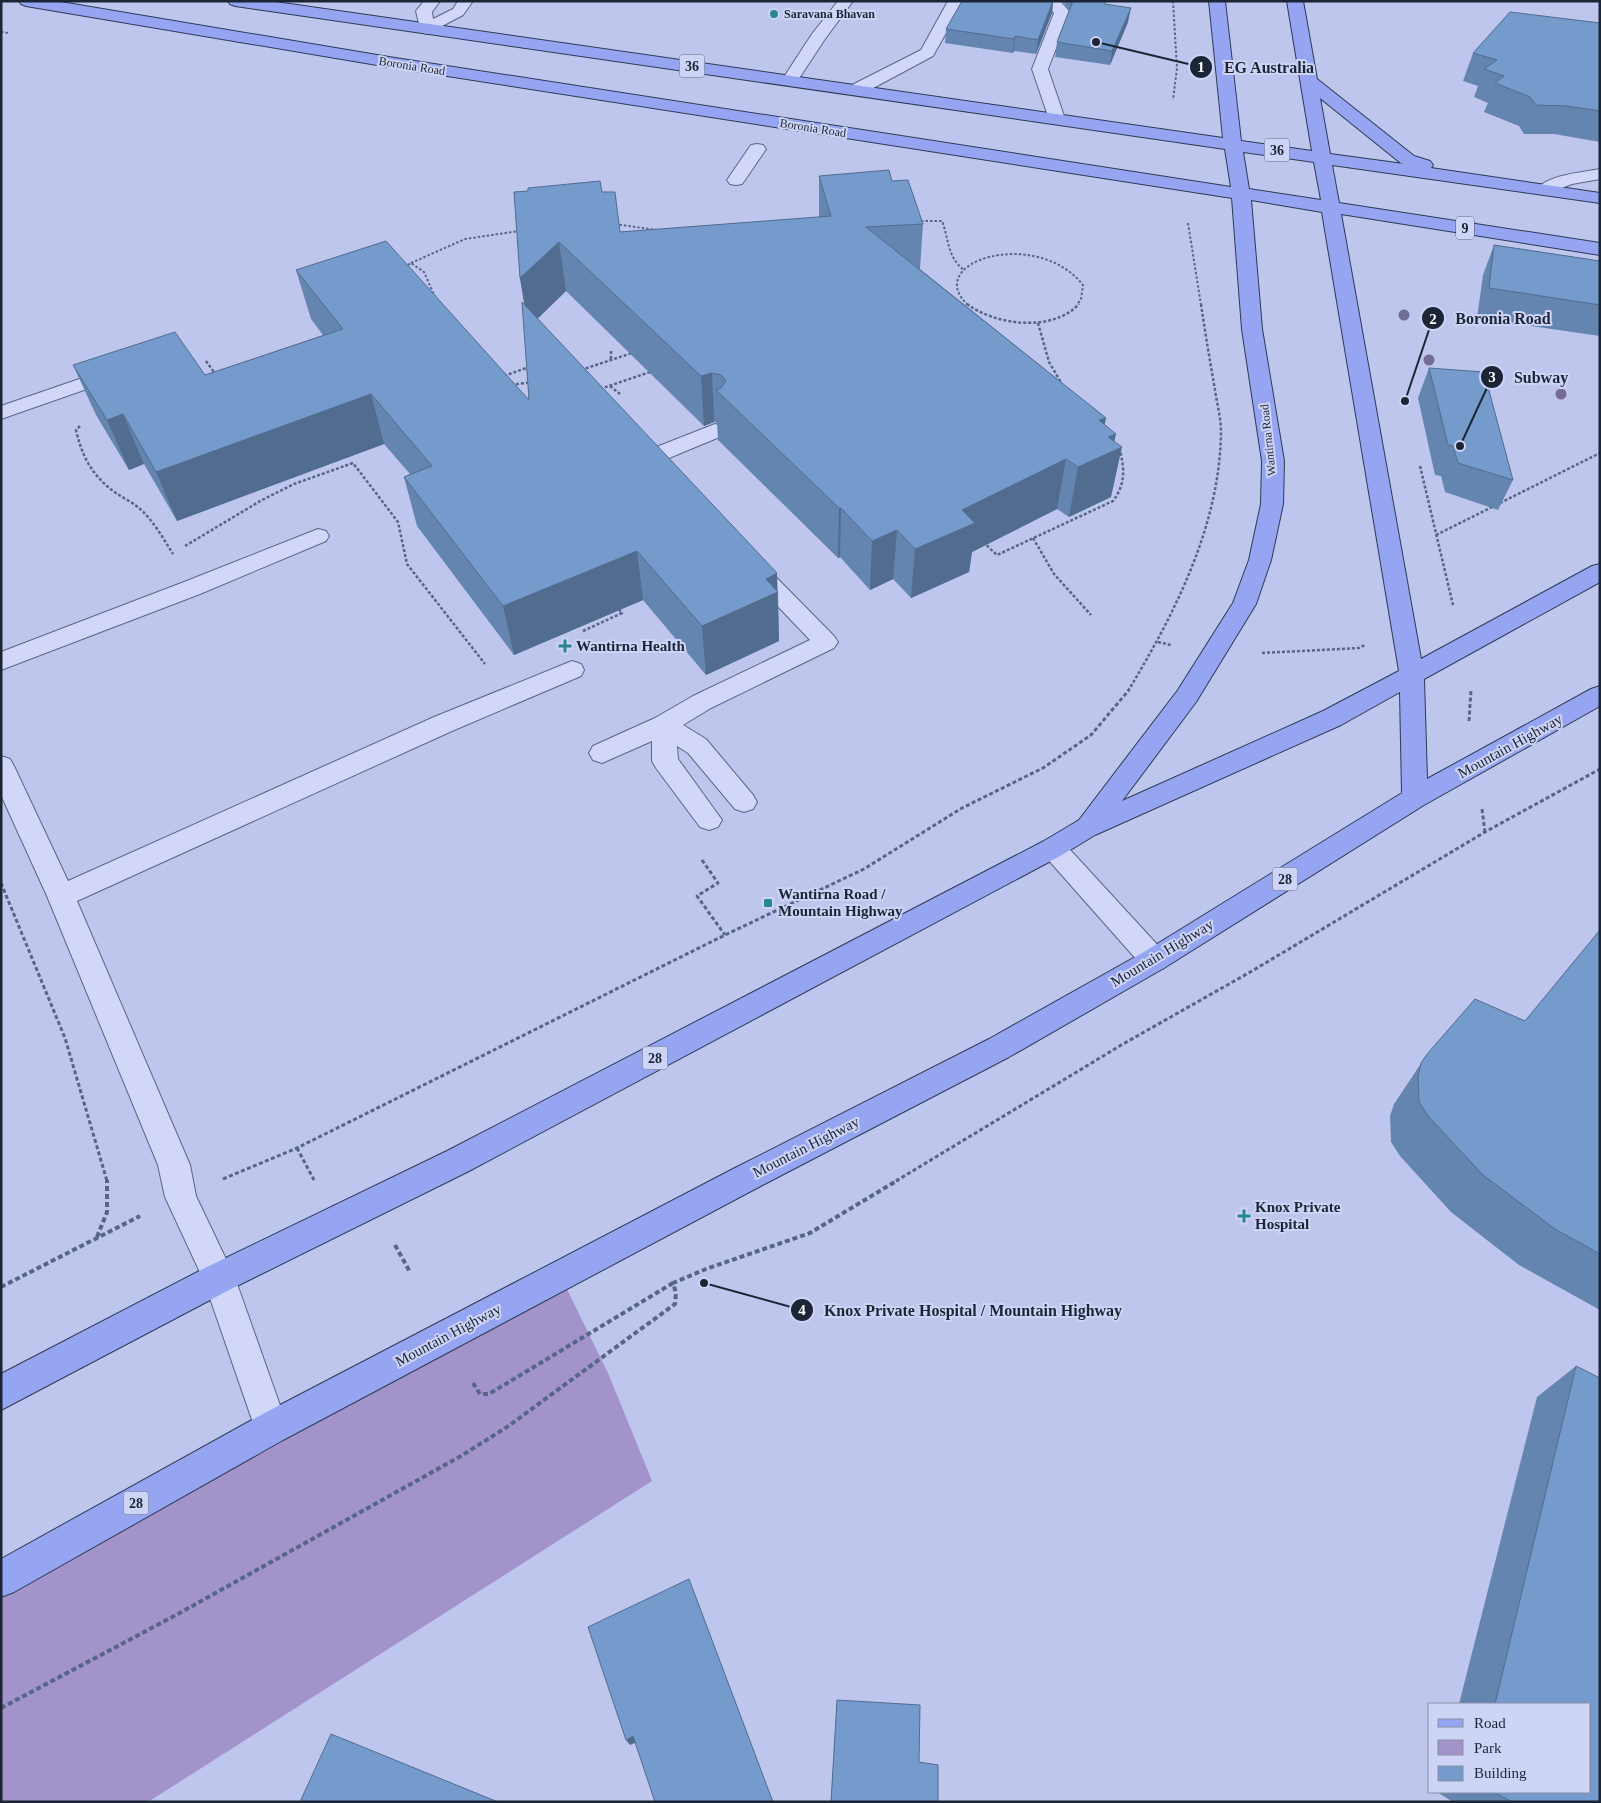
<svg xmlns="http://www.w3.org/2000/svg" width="1601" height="1803" viewBox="0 0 1601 1803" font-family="'Times New Roman',serif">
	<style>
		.green { fill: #a293cb }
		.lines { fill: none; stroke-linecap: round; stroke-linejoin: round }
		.minor-casing { stroke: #576686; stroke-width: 2 }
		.major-casing { stroke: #2c3b53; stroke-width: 2 }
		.path-far3 { stroke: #576686; stroke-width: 2; stroke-dasharray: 2.5 2; stroke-linecap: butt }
		.path-far2 { stroke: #576686; stroke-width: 2.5; stroke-dasharray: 3 2; stroke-linecap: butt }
		.path-far1 { stroke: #576686; stroke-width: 3; stroke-dasharray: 4 2.5; stroke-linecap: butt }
		.path { stroke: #576686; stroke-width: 4; stroke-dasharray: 5 3; stroke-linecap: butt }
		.minor { fill: #d2d7f9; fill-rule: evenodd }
		.major { fill: #95a5f2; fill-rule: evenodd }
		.tree { fill: #736c98 }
		.wall { fill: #6485af }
		.shaded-wall { fill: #516c8f }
		.building { fill: #749bcc; stroke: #516c8f }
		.poi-dot { fill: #278695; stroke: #ced4f5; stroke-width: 2 }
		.labels { text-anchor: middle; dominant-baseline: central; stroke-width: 4; stroke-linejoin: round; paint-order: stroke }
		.far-poi-label { font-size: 12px; font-weight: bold; fill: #1c2535; stroke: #ced4f5; text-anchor: start }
		.far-street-label { font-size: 12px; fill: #1c2535; stroke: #ced4f5 }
		.shield { fill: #ced4f5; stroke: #515a6f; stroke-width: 1 }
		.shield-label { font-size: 14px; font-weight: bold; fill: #1c2535 }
		.poi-label { font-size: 15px; font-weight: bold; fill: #1c2535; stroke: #ced4f5; text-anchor: start }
		.street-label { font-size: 15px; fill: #1c2535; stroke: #ced4f5 }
		.leader { fill: none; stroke: #1c2535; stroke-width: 2 }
		.callout-dot { fill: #1c2535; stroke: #ced4f5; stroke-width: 2 }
		.mark-label { font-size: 15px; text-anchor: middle; font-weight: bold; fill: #fff }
		.callout-label { font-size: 16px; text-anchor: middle; font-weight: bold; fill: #1c2535; stroke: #ced4f5; stroke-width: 4; stroke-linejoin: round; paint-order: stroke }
	</style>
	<rect width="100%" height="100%" fill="#bfc6ee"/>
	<path class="green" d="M560,1275L608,1373L652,1481L148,1802H1V1579Z"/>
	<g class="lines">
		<defs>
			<g id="minor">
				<path d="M424,1H440L432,12L433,19L453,9L458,1H473L463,15L427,34L421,32L416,11Z"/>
				<path d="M838,1H853L825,39L796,83H784L782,80L812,34Z"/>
				<path d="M948,1H964L933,56L862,94H850L848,90L850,86L921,50Z"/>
				<path d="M1044,1H1060L1070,12L1048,69L1065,119L1063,123H1051L1049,119L1032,69L1054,13Z"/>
				<path d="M757,144L763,145L766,149L745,180L742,184L736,185L730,184L727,180L751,145Z"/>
				<path d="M1600,169V179L1572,184L1546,194L1540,193L1537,189C1547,175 1584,172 1600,169Z"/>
				<path d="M117,366L124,368L127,372L124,376L1,419V406Z"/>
				<path d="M715,424L722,426L726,431L722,436L657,463L649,465L641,463L638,458L641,453Z"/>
				<path d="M318,529L326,531L329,536L326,541L200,594L1,670V652L184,582Z"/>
				<path d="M753,559L761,562L834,636L838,642L834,648L711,708L683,725L706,739L753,795L757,802L753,809L744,812L735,809L688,753L677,746L678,759L722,820L718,827L709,830L700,827L656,768L652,761V741L602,763L593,760L589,753L593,746L655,718L693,696L810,640L745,572L742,567L745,562Z"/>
				<path d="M572,661L581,664L584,670L581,676L452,731L77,901L190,1165L196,1196L235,1278L288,1428L283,1440L271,1445L259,1440L204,1281L165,1197L158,1165L47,896L1,795V756L10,759L14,766L68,881L434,717Z"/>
				<path d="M1053,837L1062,841L1164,952L1168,960L1164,968L1154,972L1144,968L1044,855L1040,848L1044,841Z"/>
			</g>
			<path id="major" d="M19,1H55L389,57L1231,187L1225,149L235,6L230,4L228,1H269L1223,138L1209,1H1225L1241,141L1312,151L1287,1H1303L1317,79L1414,156L1430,161L1433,165L1431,168L1600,193V203L1332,165L1339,203L1600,243V255L1341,214L1421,659L1592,566L1600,564V582L1424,679L1427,779L1591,689L1600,686V706L1424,805L1164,968L1009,1057L755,1189L283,1440L14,1592L1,1597V1559L259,1416L733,1169L989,1039L1144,952L1402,793L1400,692L1341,725L1095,835L1062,855L469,1171L231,1289L1,1410V1374L207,1267L447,1151L1044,841L1079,820L1178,690L1233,603L1249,560L1261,504L1262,461L1242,329L1232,198L389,67L26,6L21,4ZM1320,98L1402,164H1404L1330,154ZM1243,152L1314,162L1321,200L1249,189ZM1251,200L1322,212L1399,671L1323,711L1122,801L1196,702L1256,604L1271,560L1283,504L1284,461L1262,329Z"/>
		</defs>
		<use href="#minor" class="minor-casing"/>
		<use href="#major" class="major-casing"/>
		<g class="path-far3">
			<path d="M1173,1L1177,68L1173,100"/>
			<path d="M1,32L9,33"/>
			<path d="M921,221H942C949,239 947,257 964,270"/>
			<path d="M1188,223L1201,305"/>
			<path d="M615,224L656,230"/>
			<path d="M411,263L465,239L519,231"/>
			<path d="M404,267L411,263L424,272L435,297"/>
			<path d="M968,305C921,262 1036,226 1083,285L1081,299L1077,305"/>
		</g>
		<g class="path-far2">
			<path d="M967,304C995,325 1052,333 1079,304"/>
			<path d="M1038,323L1049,362L1062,384"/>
			<path d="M611,351V359"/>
			<path d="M206,361L216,375"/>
			<path d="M581,370L632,353"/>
			<path d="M504,376L529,367"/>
			<path d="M511,385L532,382"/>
			<path d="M610,386L620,394"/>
			<path d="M600,389L653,371"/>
			<path d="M80,426L76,430C82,457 93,477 116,493C123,498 132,502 139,508C153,520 163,538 173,554"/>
			<path d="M1420,466L1453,605"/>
			<path d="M1500,503L1600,453"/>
			<path d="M1436,535L1494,506"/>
			<path d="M1033,538L1054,574L1091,615"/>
			<path d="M983,542L997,555L1113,501C1125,485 1125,470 1120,451"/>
			<path d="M185,546L262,500L294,484L353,463L398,522L407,564L485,664"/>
			<path d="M583,631L622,613L617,607"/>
			<path d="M1158,642L1171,645"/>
			<path d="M1262,653L1359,648L1365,645"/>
			<path d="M1128,691C1175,613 1220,525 1221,432C1221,418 1217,404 1215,390C1210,361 1205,332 1201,304"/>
		</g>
		<g class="path-far1">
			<path d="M1469,721L1471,690"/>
			<path d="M1482,809L1485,832"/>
			<path d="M702,860L718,883L697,896L725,935"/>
			<path d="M1,883L65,1038L107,1181"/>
			<path d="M297,1148L314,1180"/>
			<path d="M223,1179L297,1148L725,935L864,869L962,808L1043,768L1091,735L1129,690"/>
			<path d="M896,1181L1123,1044L1252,971L1485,832L1600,769"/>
		</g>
		<g class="path">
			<path d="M97,1237L107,1212V1180"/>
			<path d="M395,1245L410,1272"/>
			<path d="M1,1287L140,1216"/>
			<path d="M473,1383L480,1394H489L673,1283"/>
			<path d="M1,1708L178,1614L461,1456L507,1427L675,1304L676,1293L673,1283L706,1269L810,1233L898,1180"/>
		</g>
		<use href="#minor" class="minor"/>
		<use href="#major" class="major"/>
	</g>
	<g class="tree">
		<circle cx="1404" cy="315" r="5.5"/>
		<circle cx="1429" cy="360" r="5.5"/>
		<circle cx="1561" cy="394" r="5.5"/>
	</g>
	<g class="wall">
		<path d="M962,1H1053L1052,13L1036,54L1014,51L1013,53L945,43L946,29Z"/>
		<path d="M1063,1H1104L1105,4L1128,22L1110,65L1055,57L1057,42L1069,10Z"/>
		<path d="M1600,23V142L1554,134H1524L1519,126L1484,112L1488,103L1474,97L1478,86L1463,81L1473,53Z"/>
		<path d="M819,176L892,181L923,224L920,269L1106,418L1104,425L1114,441L1111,497L1069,517L1057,509L972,552L969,572L911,598L893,579L870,590L840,557L838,558L718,440L717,423L714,422L704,426L566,291L537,319L778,592L779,641L706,675L643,600L514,655L417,526L404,477L410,474L384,444L177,521L144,464L129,470L96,415L73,365L205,375L323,335L311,319L296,270L529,400L525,305L520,278L602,192L620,232L819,217Z"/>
		<path d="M1494,245L1600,261V336L1477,318L1483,275Z"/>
		<path d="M1429,368L1513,480L1498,510L1445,492L1441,476L1435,475L1418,398Z"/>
		<path d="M1600,930V1310L1519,1265L1451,1212L1400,1156L1391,1142L1390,1116L1394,1104L1428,1053L1525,1021Z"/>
		<path d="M1576,1366L1600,1802H1453L1437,1792H1590V1704H1459L1537,1397Z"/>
		<path d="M837,1700L919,1762L938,1802H831Z"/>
	</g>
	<g class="shaded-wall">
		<path d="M1053,1L1052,13L1036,54L1038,40Z"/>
		<path d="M1131,8L1128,22L1110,65L1112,51Z"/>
		<path d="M1015,36L1014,51L1013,53L1014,39Z"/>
		<path d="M559,242L566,291L528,328L520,278Z"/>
		<path d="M712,373L714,422L704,426L701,376Z"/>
		<path d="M371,394L384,444L177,521L156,472Z"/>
		<path d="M123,414L144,464L129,470L107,420Z"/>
		<path d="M1106,418L1098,458L1108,437L1116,434L1112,452L1122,447L1111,497L1069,517L1078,467L1099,420Z"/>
		<path d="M1066,459L1057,509L972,552L969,572L911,598L915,549L962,510Z"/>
		<path d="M839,508H841L840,557L838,558Z"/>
		<path d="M897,530L893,579L870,590L872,541Z"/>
		<path d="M637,551L643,600L514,655L503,606Z"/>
		<path d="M777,573L779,641L706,675L702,626L766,579Z"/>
		<path d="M633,1736L637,1742L630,1745L626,1740Z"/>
	</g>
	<g class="building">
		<path d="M962,1H1053L1038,40L1015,36L1014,39L946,29Z"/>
		<path d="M1073,1H1104L1105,4L1131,8L1112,51L1057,42Z"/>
		<path d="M1510,12L1600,23V111L1566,106L1536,105L1530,97L1495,83L1504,76L1484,69L1497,60L1473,53Z"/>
		<path d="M889,170L892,181L908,180L923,224L866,227L1106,418L1099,420L1116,434L1108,437L1122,447L1078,467L1066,459L962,510L975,523L915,549L897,530L872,541L841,508H839L716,390L721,388L726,381L721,375L712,373L701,376L559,242L520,278L514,192L528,191V188L600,181L602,192H615L620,232L831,216L819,176Z"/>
		<path d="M386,241L529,400L522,302L777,573L766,579L778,592L702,626L637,551L503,606L404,477L432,466L371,394L156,472L123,414L107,420L73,365L175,332L205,375L343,329L296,270Z"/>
		<path d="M1494,245L1600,261V305L1489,288Z"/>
		<path d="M1429,368L1484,372L1513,480L1458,463L1453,446L1448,445Z"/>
		<path d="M1600,930V1254L1555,1229L1483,1175L1429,1117L1419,1102L1418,1076L1421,1063L1428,1053L1475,999L1525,1021Z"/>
		<path d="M1576,1366L1600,1378V1802H1512L1494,1792H1590V1704H1495Z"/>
		<path d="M689,1579L773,1802H655L633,1736L626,1740L588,1627Z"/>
		<path d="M837,1700L920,1705L919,1762L938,1765V1802H831Z"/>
		<path d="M331,1734L498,1802H300Z"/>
	</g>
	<g class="poi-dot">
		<circle cx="774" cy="14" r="5"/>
		<path d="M562.5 638.5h5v5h5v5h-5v5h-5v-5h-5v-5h5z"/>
		<rect x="763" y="898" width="10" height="10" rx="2.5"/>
		<path d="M1241.5 1208.5h5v5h5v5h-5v5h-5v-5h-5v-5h5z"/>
	</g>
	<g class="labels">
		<g class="far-poi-label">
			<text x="784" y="14">Saravana Bhavan</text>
		</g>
		<g class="far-street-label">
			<text transform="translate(412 66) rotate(9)">Boronia Road</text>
			<text transform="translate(813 128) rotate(9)">Boronia Road</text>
			<text transform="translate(1268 440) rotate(-96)">Wantirna Road</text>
		</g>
		<g class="shield">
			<rect x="679.5" y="54.5" width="25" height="23" rx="4"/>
			<rect x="1264.5" y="138.5" width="25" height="23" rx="4"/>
			<rect x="1456" y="216.5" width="18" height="23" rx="4"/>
			<rect x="1272.5" y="867.5" width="25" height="23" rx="4"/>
			<rect x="642.5" y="1046.5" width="25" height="23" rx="4"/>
			<rect x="123.5" y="1491.5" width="25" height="23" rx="4"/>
		</g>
		<g class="shield-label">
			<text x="692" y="66">36</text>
			<text x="1277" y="150">36</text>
			<text x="1465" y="228">9</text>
			<text x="1285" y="879">28</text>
			<text x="655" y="1058">28</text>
			<text x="136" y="1503">28</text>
		</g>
		<g class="poi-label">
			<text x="576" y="646">Wantirna Health</text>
			<text x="778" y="894">Wantirna Road /<tspan x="778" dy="17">Mountain Highway</tspan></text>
			<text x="1255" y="1207">Knox Private<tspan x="1255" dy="17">Hospital</tspan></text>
		</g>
		<g class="street-label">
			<text transform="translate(1510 746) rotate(-29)">Mountain Highway</text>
			<text transform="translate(1162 953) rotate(-31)">Mountain Highway</text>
			<text transform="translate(806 1147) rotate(-27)">Mountain Highway</text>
			<text transform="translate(448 1335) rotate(-28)">Mountain Highway</text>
		</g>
	</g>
	<path class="leader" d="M1096 42L1201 67M1405 401L1433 318M1460 446L1492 377M704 1283L802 1310"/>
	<g class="callout-dot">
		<circle cx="1096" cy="42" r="5"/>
		<circle cx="1405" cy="401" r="5"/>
		<circle cx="1460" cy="446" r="5"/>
		<circle cx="704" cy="1283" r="5"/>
		<circle cx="1201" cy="67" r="12"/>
		<circle cx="1433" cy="318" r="12"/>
		<circle cx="1492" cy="377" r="12"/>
		<circle cx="802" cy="1310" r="12"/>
	</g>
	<g class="mark-label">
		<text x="1201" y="72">1</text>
		<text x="1433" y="324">2</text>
		<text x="1492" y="382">3</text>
		<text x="802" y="1315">4</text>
	</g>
	<g class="callout-label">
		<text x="1269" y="73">EG Australia</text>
		<text x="1503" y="324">Boronia Road</text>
		<text x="1541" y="383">Subway</text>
		<text x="973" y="1316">Knox Private Hospital / Mountain Highway</text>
	</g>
	<rect width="1601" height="1803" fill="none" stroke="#1c2535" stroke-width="5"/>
	<rect x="1428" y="1703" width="162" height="90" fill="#ced4f5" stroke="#878ea8"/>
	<rect x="1438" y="1719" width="25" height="8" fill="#95a5f2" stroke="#878ea8"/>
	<text x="1474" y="1728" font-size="15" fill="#1c2535">Road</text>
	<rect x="1438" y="1740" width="25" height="15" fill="#a293cb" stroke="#878ea8"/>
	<text x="1474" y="1753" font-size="15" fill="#1c2535">Park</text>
	<rect x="1438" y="1766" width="25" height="15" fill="#749bcc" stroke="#878ea8"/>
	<text x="1474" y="1778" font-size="15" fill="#1c2535">Building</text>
</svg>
